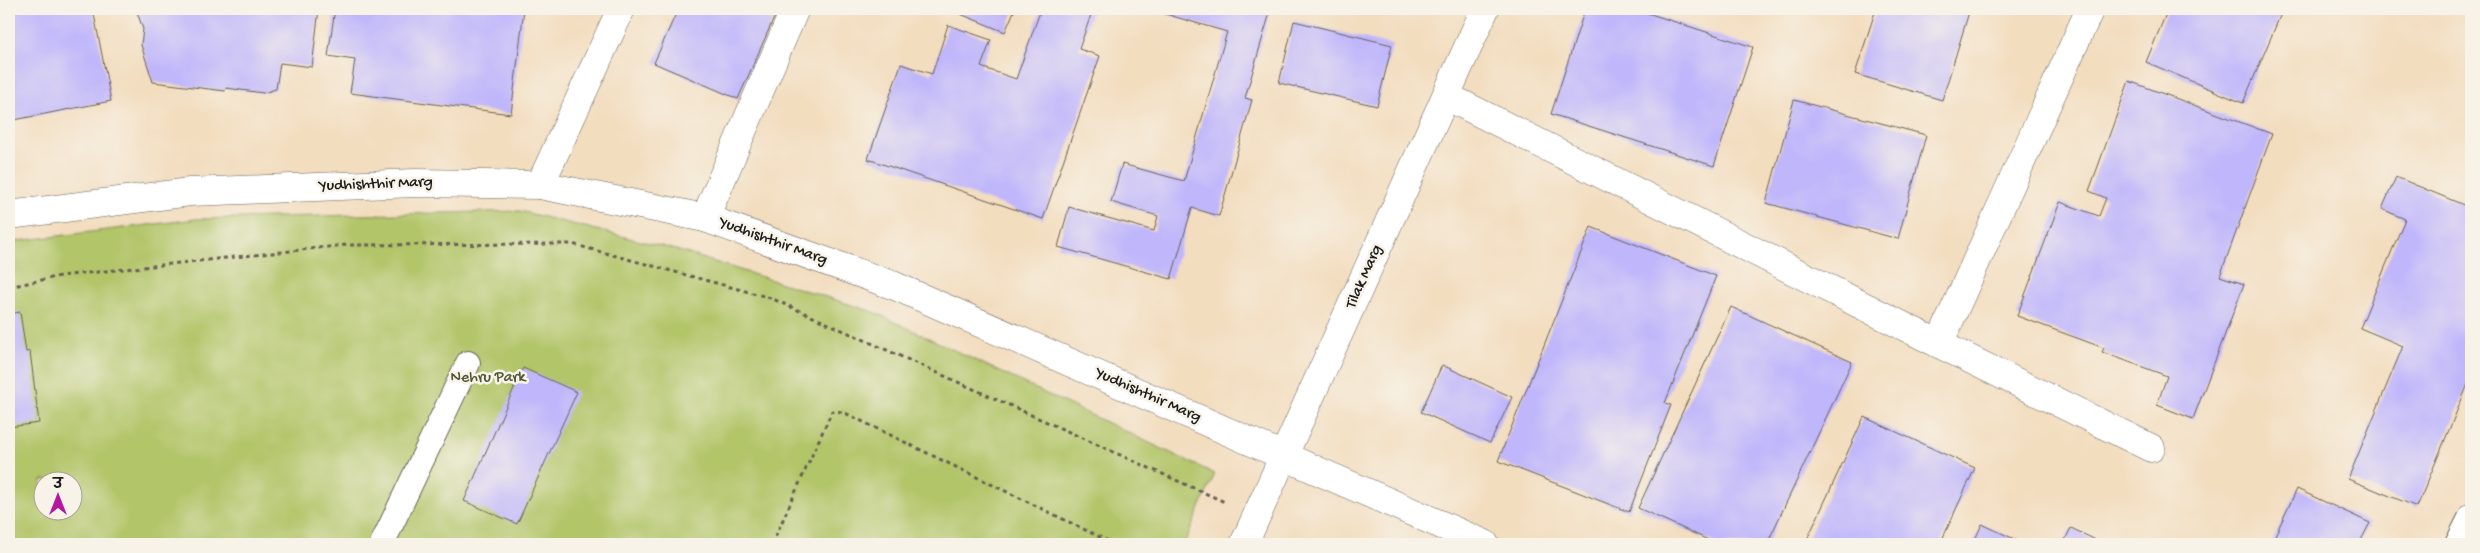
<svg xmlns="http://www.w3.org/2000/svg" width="2480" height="553" viewBox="0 0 2480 553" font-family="'Gochi Hand','Playpen Sans Deva',sans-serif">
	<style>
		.green { fill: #b2c569; stroke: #677042; fill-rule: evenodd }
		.building { fill: #bfb6fb }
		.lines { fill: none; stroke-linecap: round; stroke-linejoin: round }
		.service-casing { stroke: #676055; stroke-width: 26 }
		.minor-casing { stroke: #676055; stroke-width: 29 }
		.path { stroke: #676055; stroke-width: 3; stroke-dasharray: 4 4; stroke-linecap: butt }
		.service { stroke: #fff; stroke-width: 24 }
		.minor { stroke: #fff; stroke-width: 28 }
		.labels { text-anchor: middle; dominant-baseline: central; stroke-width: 5; stroke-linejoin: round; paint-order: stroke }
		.street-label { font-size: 16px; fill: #1c1c1c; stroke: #f7f3e8 }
		.park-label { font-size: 16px; fill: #505737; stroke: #f7f3e8 }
	</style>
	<rect width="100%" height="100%" fill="#f7f3e8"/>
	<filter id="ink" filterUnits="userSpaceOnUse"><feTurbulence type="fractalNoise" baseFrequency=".02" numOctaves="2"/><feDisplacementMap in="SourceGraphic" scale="10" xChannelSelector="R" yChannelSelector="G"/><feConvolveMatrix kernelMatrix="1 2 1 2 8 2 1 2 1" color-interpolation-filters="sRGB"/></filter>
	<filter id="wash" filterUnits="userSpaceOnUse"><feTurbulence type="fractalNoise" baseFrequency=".0096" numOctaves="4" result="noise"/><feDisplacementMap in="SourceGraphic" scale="20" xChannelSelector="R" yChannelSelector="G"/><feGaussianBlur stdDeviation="1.12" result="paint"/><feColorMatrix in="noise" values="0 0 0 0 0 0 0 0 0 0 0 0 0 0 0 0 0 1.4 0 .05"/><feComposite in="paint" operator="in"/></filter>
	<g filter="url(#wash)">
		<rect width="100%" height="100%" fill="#f3ddbf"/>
		<path class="green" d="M520,211L673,249L874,312L1215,474L1184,544H9V242L196,219ZM42,480H72V510H42Z"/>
		<g id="blocks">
			<g class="building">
				<path d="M9,9H93L111,101L9,121Z"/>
				<path d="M136,9H319L312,67L280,63L276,89L263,93L226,88L225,91L153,82L141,45L143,29Z"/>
				<path d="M335,9H524L511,114L350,93L355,60L328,56Z"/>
				<path d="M678,9H778L738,99L654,63Z"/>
				<path d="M948,9H1015L1005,32Z"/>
				<path d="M1041,9H1093L1079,49L1100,56L1043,219L868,159L901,64L932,74L948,25L991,40L981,67L1016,79Z"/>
				<path d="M1156,9H1271L1245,98L1252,100L1219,216L1192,208L1171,279L1058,247L1069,207L1154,231L1158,216L1111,202L1122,164L1184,181L1227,32L1155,11Z"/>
				<path d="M1585,9H1635L1753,47L1714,166L1551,114Z"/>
				<path d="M1876,9H1970L1942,100L1855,74Z"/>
				<path d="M2168,9H2283L2243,103L2146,62Z"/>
				<path d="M1294,21L1392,45L1377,106L1279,83Z"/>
				<path d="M2129,81L2272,134L2220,276L2244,284L2193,419L2157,405L2167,376L2102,352L2104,348L2017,316L2060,202L2099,216L2106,198L2089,191Z"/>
				<path d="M1794,100L1926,135L1898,239L1766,203Z"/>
				<path d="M2396,177L2471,208V377L2417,507L2348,479L2403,346L2360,328L2405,219L2382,209Z"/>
				<path d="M1591,227L1716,276L1665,403L1671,405L1629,512L1498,461Z"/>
				<path d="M1731,307L1852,362L1767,544H1717L1638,508Z"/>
				<path d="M20,312L26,352L30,351L39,423L9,427V314Z"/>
				<path d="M1442,365L1512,397L1490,443L1421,412Z"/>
				<path d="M523,368L577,392L517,524L464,501Z"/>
				<path d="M1864,417L1975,468L1940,544H1805Z"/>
				<path d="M2297,489L2370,523L2359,544H2271Z"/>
				<path d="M1982,524L2025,544H1973Z"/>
				<path d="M2071,528L2102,543V544H2063Z"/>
			</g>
		</g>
	</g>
	<g filter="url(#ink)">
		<use href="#blocks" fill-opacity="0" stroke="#676055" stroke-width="1"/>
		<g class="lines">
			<defs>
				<g id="service">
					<path d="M382,544L468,363"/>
					<path d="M2457,544L2471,516"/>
				</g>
				<g id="minor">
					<path d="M1446,96L1939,344L2090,9"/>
					<path d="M540,185L621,9"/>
					<path d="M9,215L190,192L415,183L540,185L705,218L895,286L1485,544"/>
					<path d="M705,218L795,9"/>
					<path d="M1939,344L2151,448"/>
					<path d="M1244,544L1485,9"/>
				</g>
			</defs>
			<use href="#service" class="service-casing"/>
			<use href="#minor" class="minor-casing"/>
			<g class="path">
				<path d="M9,287L60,276L346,245L572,244L771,298L1227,503"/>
				<path d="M772,544L832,411L843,412L1110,542L1111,544"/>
			</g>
			<use href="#service" class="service"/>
			<use href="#minor" class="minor"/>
		</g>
	</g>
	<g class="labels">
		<g class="street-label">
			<text transform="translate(376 185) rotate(-2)">Yudhishthir Marg</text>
			<text transform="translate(773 242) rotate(20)">Yudhishthir Marg</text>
			<text transform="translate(1365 277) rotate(-66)">Tilak Marg</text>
			<text transform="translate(1148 396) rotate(24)">Yudhishthir Marg</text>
		</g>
		<g class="park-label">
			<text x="488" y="378">Nehru Park</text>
		</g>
	</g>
	<rect width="2480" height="553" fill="none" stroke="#f7f3e8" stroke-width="30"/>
	<g transform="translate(58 496)"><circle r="24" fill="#f7f3e8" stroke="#9f9d96"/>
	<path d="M0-4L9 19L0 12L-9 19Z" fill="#b5179e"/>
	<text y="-8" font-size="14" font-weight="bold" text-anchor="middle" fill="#1c1c1c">उ</text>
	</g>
</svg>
